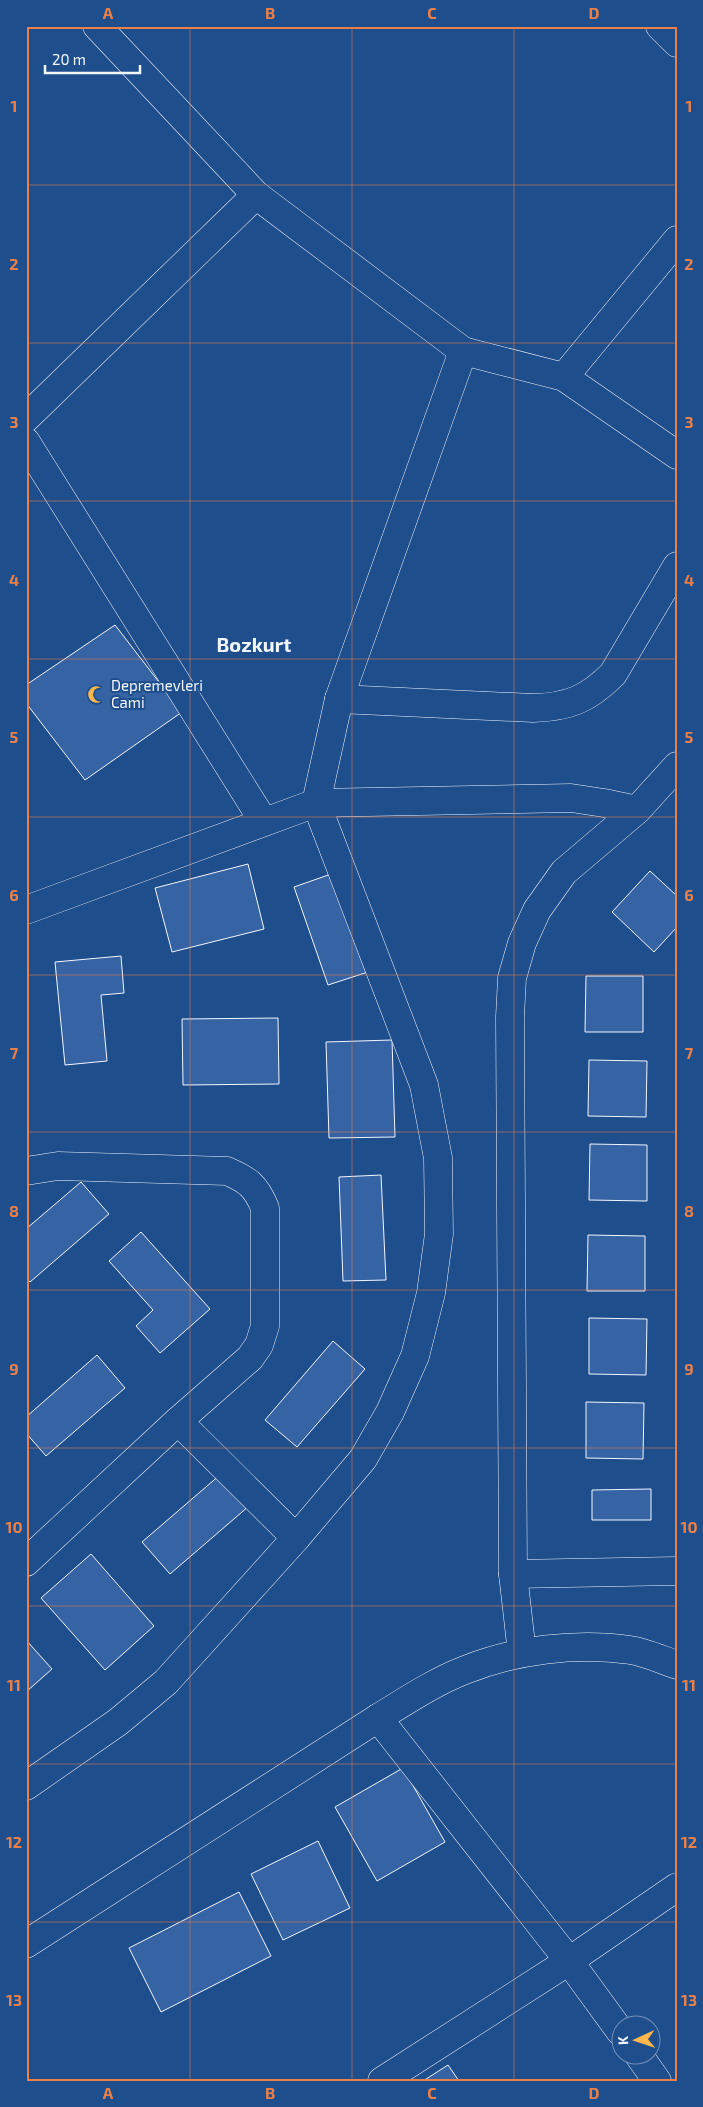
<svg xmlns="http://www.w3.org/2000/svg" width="703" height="2107" viewBox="0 0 703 2107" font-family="'Exo 2',sans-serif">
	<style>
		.building { fill: #3563a3; stroke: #f2f6ff }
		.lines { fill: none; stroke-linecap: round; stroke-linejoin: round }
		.minor-casing { stroke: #f2f6ff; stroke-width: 29 }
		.minor { stroke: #1f4e8c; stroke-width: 28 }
		.grid { fill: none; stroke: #ea8049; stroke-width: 1; stroke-opacity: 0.55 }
		.labels { text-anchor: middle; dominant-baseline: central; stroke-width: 4; stroke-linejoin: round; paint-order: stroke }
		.poi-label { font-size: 15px; fill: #f2f6ff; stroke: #1f4e8c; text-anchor: start }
		.district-label { font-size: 20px; font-weight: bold; fill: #f2f6ff; stroke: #1f4e8c }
		.neatline { fill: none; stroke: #ea8049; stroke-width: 2 }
		.grid-label { font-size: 16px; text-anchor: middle; font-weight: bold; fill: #ea8049 }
	</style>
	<rect width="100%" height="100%" fill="#1f4e8c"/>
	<g class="building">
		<path d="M115,625L182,712L85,780L26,703V685Z"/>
		<path d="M248,864L264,929L172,952L155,888Z"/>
		<path d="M650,871L677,896V927L654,952L612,912Z"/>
		<path d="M334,873L368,972L328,985L294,887Z"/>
		<path d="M121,956L124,993L101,995L107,1061L65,1065L55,962Z"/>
		<path d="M586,976H643V1032H585Z"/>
		<path d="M278,1018L279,1084L183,1085L182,1019Z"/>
		<path d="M392,1040L395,1137L329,1138L326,1042Z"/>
		<path d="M589,1060L647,1061L646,1117L588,1116Z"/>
		<path d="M590,1144L647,1145V1201L589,1200Z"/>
		<path d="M381,1175L386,1280L343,1281L339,1177Z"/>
		<path d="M81,1182L109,1214L30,1282L26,1278V1229Z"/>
		<path d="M141,1232L210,1309L160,1353L136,1326L153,1310L109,1261Z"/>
		<path d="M588,1235L645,1236V1291H587Z"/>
		<path d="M589,1318L647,1319L646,1375L589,1374Z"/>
		<path d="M333,1341L365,1369L297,1447L265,1420Z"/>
		<path d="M97,1355L125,1388L46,1456L26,1433V1417Z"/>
		<path d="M586,1402L644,1403L643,1459L586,1458Z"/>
		<path d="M221,1474L249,1506L170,1574L142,1542Z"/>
		<path d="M651,1489V1520H592V1490Z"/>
		<path d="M91,1554L154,1626L105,1670L41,1598Z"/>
		<path d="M26,1640L52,1669L26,1692Z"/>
		<path d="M403,1768L445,1842L377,1881L335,1807Z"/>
		<path d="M318,1841L350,1908L283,1940L251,1874Z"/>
		<path d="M239,1892L271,1956L161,2012L129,1948Z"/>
		<path d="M448,2065L459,2081H423Z"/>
	</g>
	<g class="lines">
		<defs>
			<g id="minor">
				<path d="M97,26L256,195L463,351"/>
				<path d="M660,26L677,43"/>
				<path d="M564,377L677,240"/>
				<path d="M26,418L256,195"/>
				<path d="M26,442L264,822"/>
				<path d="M339,699L533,708C569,707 588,699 613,674L677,566"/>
				<path d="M637,810L604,803L571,798L316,803L339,699L463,351L564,377L677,455"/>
				<path d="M26,910L316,803L424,1085L438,1158L439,1234L431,1293L415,1356L390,1412L363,1459L296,1538L166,1682L118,1722L26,1786"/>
				<path d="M26,1171L58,1166L227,1171C248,1180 256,1186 265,1208V1326L259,1345L250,1358L178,1421L26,1562"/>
				<path d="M178,1421L296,1538"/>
				<path d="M513,1574L510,1017L512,978L522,943L537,910L564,872L637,810L677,766"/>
				<path d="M522,1653L513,1574L677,1571"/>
				<path d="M378,1718C406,1701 434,1682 465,1670C515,1650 576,1642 630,1650C645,1652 662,1660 677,1665"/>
				<path d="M26,1944L378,1718L569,1961L382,2081"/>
				<path d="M620,2031L569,1961L677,1887"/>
				<path d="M638,2054L657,2081"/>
			</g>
		</defs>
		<use href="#minor" class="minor-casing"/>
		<use href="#minor" class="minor"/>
	</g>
	<path class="grid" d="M190,26V2081M352,26V2081M514,26V2081M26,185H677M26,343H677M26,501H677M26,659H677M26,817H677M26,975H677M26,1132H677M26,1290H677M26,1448H677M26,1606H677M26,1764H677M26,1922H677"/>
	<defs>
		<symbol id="mosque-bare" viewBox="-9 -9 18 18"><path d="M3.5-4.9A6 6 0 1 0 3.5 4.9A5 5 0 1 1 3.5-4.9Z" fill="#ffb74d" stroke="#1f4e8c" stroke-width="2.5" paint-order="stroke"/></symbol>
	</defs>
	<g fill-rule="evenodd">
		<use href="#mosque-bare" x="84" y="682" width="25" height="25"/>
	</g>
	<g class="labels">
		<g class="poi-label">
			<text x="111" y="685">Depremevleri<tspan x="111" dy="17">Cami</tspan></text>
		</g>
		<g class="district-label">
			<text x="254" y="644">Bozkurt</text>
		</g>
	</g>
	<rect width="703" height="2107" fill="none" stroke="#1f4e8c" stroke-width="55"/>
	<g transform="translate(636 2040) rotate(267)"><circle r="24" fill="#1f4e8c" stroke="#7391ba"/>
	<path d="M0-4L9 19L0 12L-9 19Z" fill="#ffb74d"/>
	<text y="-8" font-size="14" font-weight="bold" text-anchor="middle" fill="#f2f6ff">K</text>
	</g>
	<path d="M45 65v8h95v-8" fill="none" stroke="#f2f6ff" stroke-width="2.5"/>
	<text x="52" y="65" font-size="15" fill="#f2f6ff" stroke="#1f4e8c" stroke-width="4" paint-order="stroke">20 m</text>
	<rect x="28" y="28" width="648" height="2052" class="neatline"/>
	<g class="grid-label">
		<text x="108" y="19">A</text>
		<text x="270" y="19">B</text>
		<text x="432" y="19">C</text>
		<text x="594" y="19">D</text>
		<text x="14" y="112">1</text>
		<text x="689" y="112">1</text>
		<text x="14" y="270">2</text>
		<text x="689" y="270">2</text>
		<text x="14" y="428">3</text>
		<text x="689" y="428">3</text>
		<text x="14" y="586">4</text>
		<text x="689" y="586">4</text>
		<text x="14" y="743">5</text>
		<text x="689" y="743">5</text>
		<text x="14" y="901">6</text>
		<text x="689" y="901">6</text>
		<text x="14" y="1059">7</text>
		<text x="689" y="1059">7</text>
		<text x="14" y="1217">8</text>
		<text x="689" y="1217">8</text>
		<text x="14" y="1375">9</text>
		<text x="689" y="1375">9</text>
		<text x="14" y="1533">10</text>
		<text x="689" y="1533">10</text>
		<text x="14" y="1691">11</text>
		<text x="689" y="1691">11</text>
		<text x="14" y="1848">12</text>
		<text x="689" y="1848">12</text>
		<text x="14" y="2006">13</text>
		<text x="689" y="2006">13</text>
		<text x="108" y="2099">A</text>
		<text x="270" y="2099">B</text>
		<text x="432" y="2099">C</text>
		<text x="594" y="2099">D</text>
	</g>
</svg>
